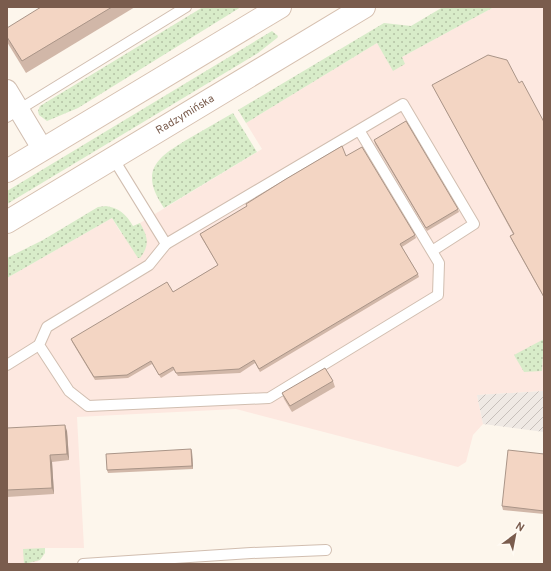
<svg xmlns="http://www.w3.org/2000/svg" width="551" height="571" viewBox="0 0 551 571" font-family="Overpass,sans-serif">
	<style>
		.commercial { fill: #fde8e0 }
		.industrial { fill: url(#industrial-furrows) }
		.grass { fill: url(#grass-dots) }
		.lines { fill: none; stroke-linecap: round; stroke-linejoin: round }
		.service-casing { stroke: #d1beb0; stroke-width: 12 }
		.minor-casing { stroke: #d1beb0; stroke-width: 22 }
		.secondary-casing { stroke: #d6c0b0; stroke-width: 24 }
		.service { stroke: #fff; stroke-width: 10 }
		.minor { stroke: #fff; stroke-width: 20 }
		.secondary { stroke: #fff; stroke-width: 22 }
		.wall { fill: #d1b7a8 }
		.shaded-wall { fill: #aa9588 }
		.building { fill: #f3d5c3; stroke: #aa9588 }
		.labels { text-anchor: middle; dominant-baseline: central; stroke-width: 3; stroke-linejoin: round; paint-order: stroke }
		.street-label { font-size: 11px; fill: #7a5c4d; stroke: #fffaf3 }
	</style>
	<defs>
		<pattern id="industrial-furrows" width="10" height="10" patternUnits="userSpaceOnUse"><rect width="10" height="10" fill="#efe9e4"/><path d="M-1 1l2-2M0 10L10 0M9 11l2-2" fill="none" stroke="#c7c0bb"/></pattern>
		<pattern id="grass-dots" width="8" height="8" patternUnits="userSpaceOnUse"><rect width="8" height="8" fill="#d8ecc9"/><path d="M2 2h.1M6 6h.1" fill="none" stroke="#b4c2a5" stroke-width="1.8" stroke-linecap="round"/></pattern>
	</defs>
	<rect width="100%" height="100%" fill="#fdf6ec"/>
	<path class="commercial" d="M494,7H542L544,10V391L477,395L483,424L473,435L466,462L458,467L236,409L77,417L84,548H45L43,556L37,562L7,564V278L112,218L121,233L140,223L262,149L246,123L377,43L393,70L402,57Z"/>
	<path class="industrial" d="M544,391V432L483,424L477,395Z"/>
	<g class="grass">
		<path d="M203,7H241L78,108L47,121L39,115L38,111L40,106Z"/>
		<path d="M443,7H494L402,57L405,64L393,71L377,43L246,123L238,110L384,23L411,26Z"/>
		<path d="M272,31L278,36L277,38L258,53L7,204V191Z"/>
		<path d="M233,113L257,152L164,208C139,171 156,158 188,139C203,130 218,122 233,113Z"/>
		<path d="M106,206C119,208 126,214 133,226L140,223C148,237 150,245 140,258H138L112,218L7,278V258L43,240L98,207Z"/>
		<path d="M544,339L542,371L524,372L514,355Z"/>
		<path d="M45,548V553L40,560L24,564L23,549Z"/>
	</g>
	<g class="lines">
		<defs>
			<g id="service">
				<path d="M7,117L186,7"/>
				<path d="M359,130L439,263L438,295L269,398L88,406L69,391L39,345L47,327L149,265L166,244L403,104L474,224L432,251"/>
				<path d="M113,158L166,244"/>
				<path d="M7,365L39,345"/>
				<path d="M83,564L251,553L326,550"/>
			</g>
			<path id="minor" d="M7,90L43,150"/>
			<g id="secondary">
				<path d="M7,171L280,7"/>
				<path id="s1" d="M7,222L364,7"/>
			</g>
		</defs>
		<use href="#service" class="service-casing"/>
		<use href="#minor" class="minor-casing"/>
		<use href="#secondary" class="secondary-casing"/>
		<use href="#service" class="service"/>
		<use href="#minor" class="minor"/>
		<use href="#secondary" class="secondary"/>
	</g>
	<g class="wall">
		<path d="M41,7H135L26,73L7,42V37Z"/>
		<path d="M519,83L544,122V298L511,239L510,236L513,234L432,85Z"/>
		<path d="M374,140L458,209L459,212L427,231L375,144Z"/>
		<path d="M346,156L415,235L416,238L402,247L418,274L419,277L260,372L255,363L240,373L178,376L174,370L161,378L152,364L128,378L95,380L72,342L71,339L173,292L218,265L201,237L200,234Z"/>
		<path d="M333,381L335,387L292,412L284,399L282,393Z"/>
		<path d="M7,428L67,431L69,460L52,462L54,494L7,497Z"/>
		<path d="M191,449L192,452L193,469L108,473L107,470Z"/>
		<path d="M544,454V514L503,510L502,506Z"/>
	</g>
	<g class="shaded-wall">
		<path d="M65,425L67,431L69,460L67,454Z"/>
		<path d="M191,449L192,452L193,469L192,466Z"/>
		<path d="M50,455L52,462L54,494L52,488Z"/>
	</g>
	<g class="building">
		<path d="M41,7H112L22,61L7,37V28Z"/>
		<path d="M488,55L507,60L519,83L522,81L544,122V297L510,236L514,234L432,85Z"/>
		<path d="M406,121L458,209L426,228L374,140Z"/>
		<path d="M342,146L346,156L362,147L415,235L400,244L418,274L259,369L254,360L239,369L176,373L173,367L159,375L151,361L127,375L94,377L71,339L167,282L173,292L218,265L200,234L247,206L246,204L286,179Z"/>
		<path d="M325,368L333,381L290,406L282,393Z"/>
		<path d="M65,425L67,454L50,455L52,488L7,490V428Z"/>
		<path d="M191,449L192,466L107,470L106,454Z"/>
		<path d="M508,450L544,454V511L502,506Z"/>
	</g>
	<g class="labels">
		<g class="street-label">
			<text stroke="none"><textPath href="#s1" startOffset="208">Radzymińska</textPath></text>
		</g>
	</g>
	<rect width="551" height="571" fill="none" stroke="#7a5c4d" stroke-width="16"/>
	<g transform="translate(515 535) rotate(32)" stroke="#fffaf3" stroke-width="3" paint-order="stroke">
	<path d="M0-3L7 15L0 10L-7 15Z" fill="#7a5c4d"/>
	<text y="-6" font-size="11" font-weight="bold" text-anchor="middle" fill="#7a5c4d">N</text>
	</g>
</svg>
